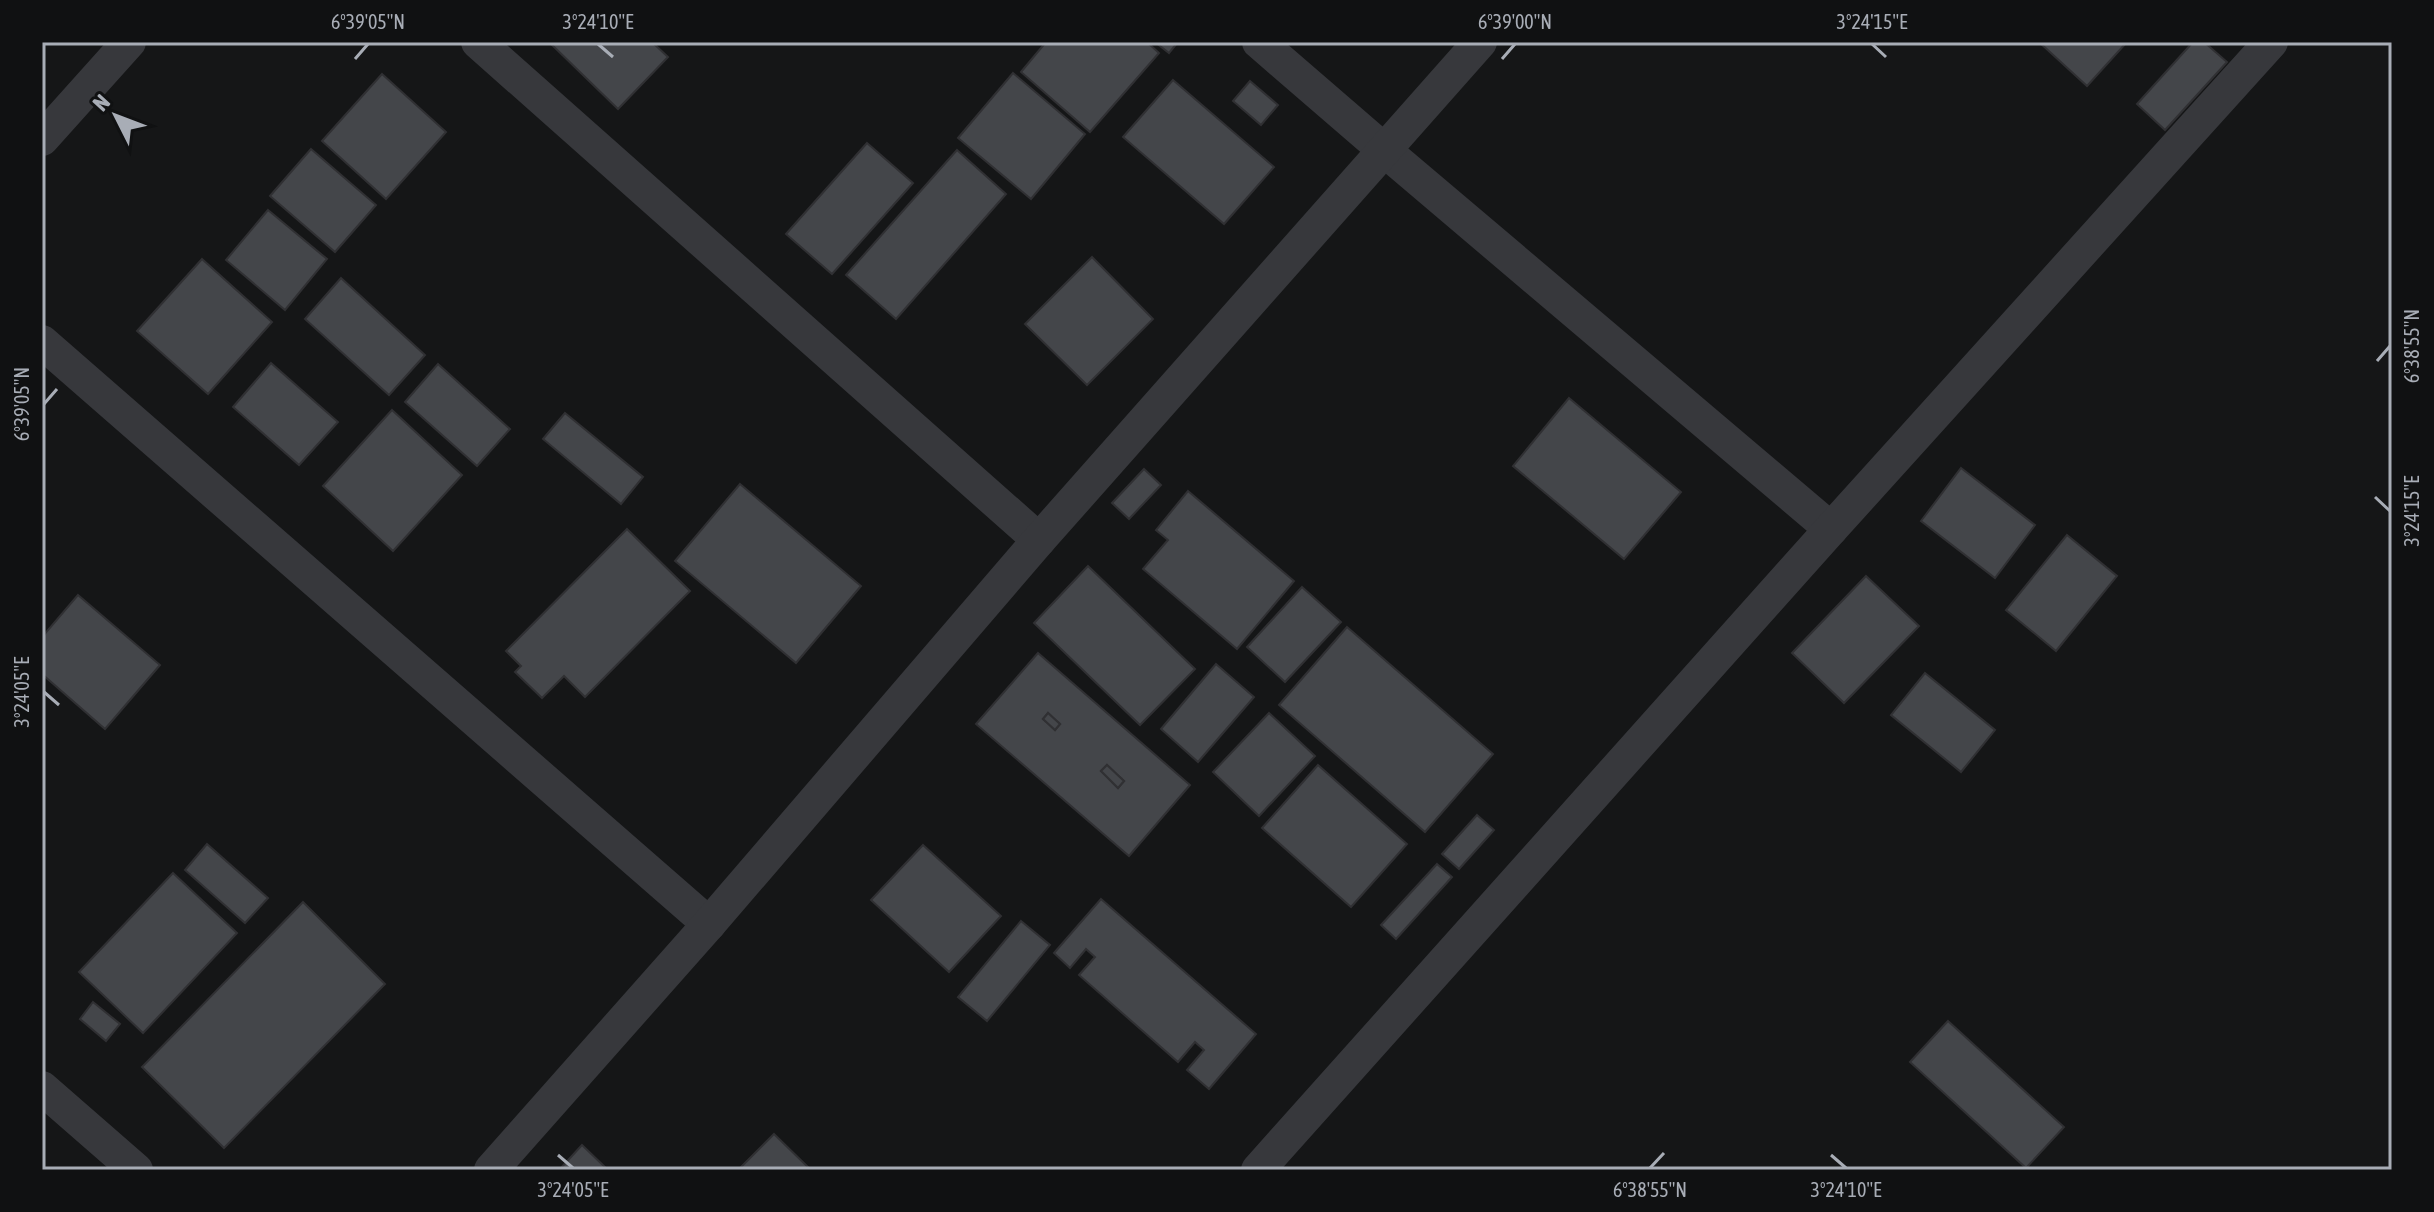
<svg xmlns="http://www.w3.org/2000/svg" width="2434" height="1212" viewBox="0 0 2434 1212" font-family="'Asap Condensed',sans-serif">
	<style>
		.building { fill: #44464a; stroke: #303033; stroke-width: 2; fill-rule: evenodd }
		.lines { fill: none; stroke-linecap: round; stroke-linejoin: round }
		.street { stroke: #37383c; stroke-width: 34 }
		.ticks { fill: none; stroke: #a8adb6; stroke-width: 3 }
		.neatline { fill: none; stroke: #a8adb6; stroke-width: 3 }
		.ticks-label { font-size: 20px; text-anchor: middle; fill: #a8adb6 }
	</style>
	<rect width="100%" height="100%" fill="#151617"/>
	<g class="building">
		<path d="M549,42H652L668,57L618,109Z"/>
		<path d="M1046,42H1147L1159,53L1090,132L1021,72Z"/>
		<path d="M1155,42H1178L1169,53Z"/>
		<path d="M2039,42H2127L2087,86Z"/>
		<path d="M2193,42H2204L2227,62L2165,130L2137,104Z"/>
		<path d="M1013,73L1085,134L1031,199L958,138Z"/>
		<path d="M382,74L446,132L386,199L322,141Z"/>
		<path d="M1173,80L1274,167L1224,224L1123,137Z"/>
		<path d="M1250,81L1278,105L1261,125L1233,101Z"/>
		<path d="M867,143L913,183L832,274L786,234Z"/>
		<path d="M311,149L376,205L335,252L270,196Z"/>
		<path d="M957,150L1006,194L896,319L846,275Z"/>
		<path d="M268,210L327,259L285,310L226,260Z"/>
		<path d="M1092,257L1153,319L1087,385L1025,324Z"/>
		<path d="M202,259L272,322L208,394L137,331Z"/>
		<path d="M341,278L425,355L389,395L305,319Z"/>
		<path d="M271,363L338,422L299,465L233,407Z"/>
		<path d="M438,364L510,429L477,466L405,402Z"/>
		<path d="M1569,398L1681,492L1624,559L1513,466Z"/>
		<path d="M392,410L462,475L393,551L323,486Z"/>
		<path d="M565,413L643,477L621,504L543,439Z"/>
		<path d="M1961,468L2035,525L1995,578L1921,521Z"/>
		<path d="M1144,469L1161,485L1129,519L1112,503Z"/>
		<path d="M740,484L861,586L796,663L675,561Z"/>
		<path d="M1188,491L1294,581L1237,649L1143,569L1168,540L1156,530Z"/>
		<path d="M627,529L690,591L585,697L564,676L542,698L515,672L521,666L506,651Z"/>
		<path d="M2067,535L2117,576L2056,651L2006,610Z"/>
		<path d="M1088,566L1195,669L1140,725L1034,623Z"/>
		<path d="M1866,576L1919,626L1844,703L1792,653Z"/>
		<path d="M1302,587L1341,622L1285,682L1247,647Z"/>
		<path d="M78,595L160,665L105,729L42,674V637Z"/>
		<path d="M1347,627L1493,754L1425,832L1279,705Z"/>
		<path d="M1038,653L1190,785L1129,856L976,724ZM1048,713L1060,724L1055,730L1043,719ZM1107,765L1124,781L1118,788L1101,771Z"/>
		<path d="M1216,664L1254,697L1198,762L1161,729Z"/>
		<path d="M1925,673L1995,730L1961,772L1891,715Z"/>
		<path d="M1048,713L1060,724L1055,730L1043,719Z"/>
		<path d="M1269,713L1315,756L1259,816L1213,772Z"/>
		<path d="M1107,765L1124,781L1118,788L1101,771Z"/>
		<path d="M1318,765L1407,844L1351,907L1262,828Z"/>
		<path d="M1477,815L1494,830L1459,869L1442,854Z"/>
		<path d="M207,844L268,898L245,923L185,870Z"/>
		<path d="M923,845L1001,916L949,972L871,900Z"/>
		<path d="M1437,864L1452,877L1396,939L1381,925Z"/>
		<path d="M173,873L237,933L143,1033L79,972Z"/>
		<path d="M1101,899L1256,1034L1209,1089L1187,1070L1204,1050L1195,1042L1178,1062L1079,975L1095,957L1086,949L1070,968L1054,953Z"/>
		<path d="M303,902L385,984L224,1148L142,1067Z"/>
		<path d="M1021,921L1050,945L987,1021L958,997Z"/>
		<path d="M93,1002L120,1024L106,1041L80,1019Z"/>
		<path d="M1948,1021L2064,1127L2026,1168L1910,1062Z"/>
		<path d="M774,1134L811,1170H738Z"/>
		<path d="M582,1145L608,1170H559Z"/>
	</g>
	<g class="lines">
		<g class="street">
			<path d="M478,42L1039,540"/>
			<path d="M1259,42L1384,150L1831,529"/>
			<path d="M42,139L129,42"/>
			<path d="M42,342L709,924"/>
			<path d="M42,1088L136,1170"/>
			<path d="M491,1170L709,924L1039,540L1480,42"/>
			<path d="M1258,1170L1831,529L2271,42"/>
		</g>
	</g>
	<path class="ticks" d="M598,44L613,57M1872,44L1886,57M355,59L368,44M1502,59L1515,44M2377,361L2390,346M44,404L57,389M2375,497L2390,511M44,692L59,705M558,1155L573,1168M1831,1155L1846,1168M1650,1168L1664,1153"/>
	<rect width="2434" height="1212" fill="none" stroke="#101112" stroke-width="88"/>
	<g transform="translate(116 116) rotate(312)" stroke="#101112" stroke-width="6" paint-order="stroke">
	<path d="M0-6L14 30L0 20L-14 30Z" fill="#a8adb6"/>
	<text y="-12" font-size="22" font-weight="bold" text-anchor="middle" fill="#a8adb6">N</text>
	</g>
	<rect x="44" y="44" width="2346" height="1124" class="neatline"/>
	<g class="ticks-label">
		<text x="368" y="29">6°39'05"N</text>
		<text x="598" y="29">3°24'10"E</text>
		<text x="1515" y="29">6°39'00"N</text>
		<text x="1872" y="29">3°24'15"E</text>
		<text transform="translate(2412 346) rotate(-90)" y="7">6°38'55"N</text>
		<text transform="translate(22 404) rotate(-90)" y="7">6°39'05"N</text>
		<text transform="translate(2412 511) rotate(-90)" y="7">3°24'15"E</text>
		<text transform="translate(22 692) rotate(-90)" y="7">3°24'05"E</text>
		<text x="573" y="1197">3°24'05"E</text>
		<text x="1650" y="1197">6°38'55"N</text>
		<text x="1846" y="1197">3°24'10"E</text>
	</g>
</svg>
